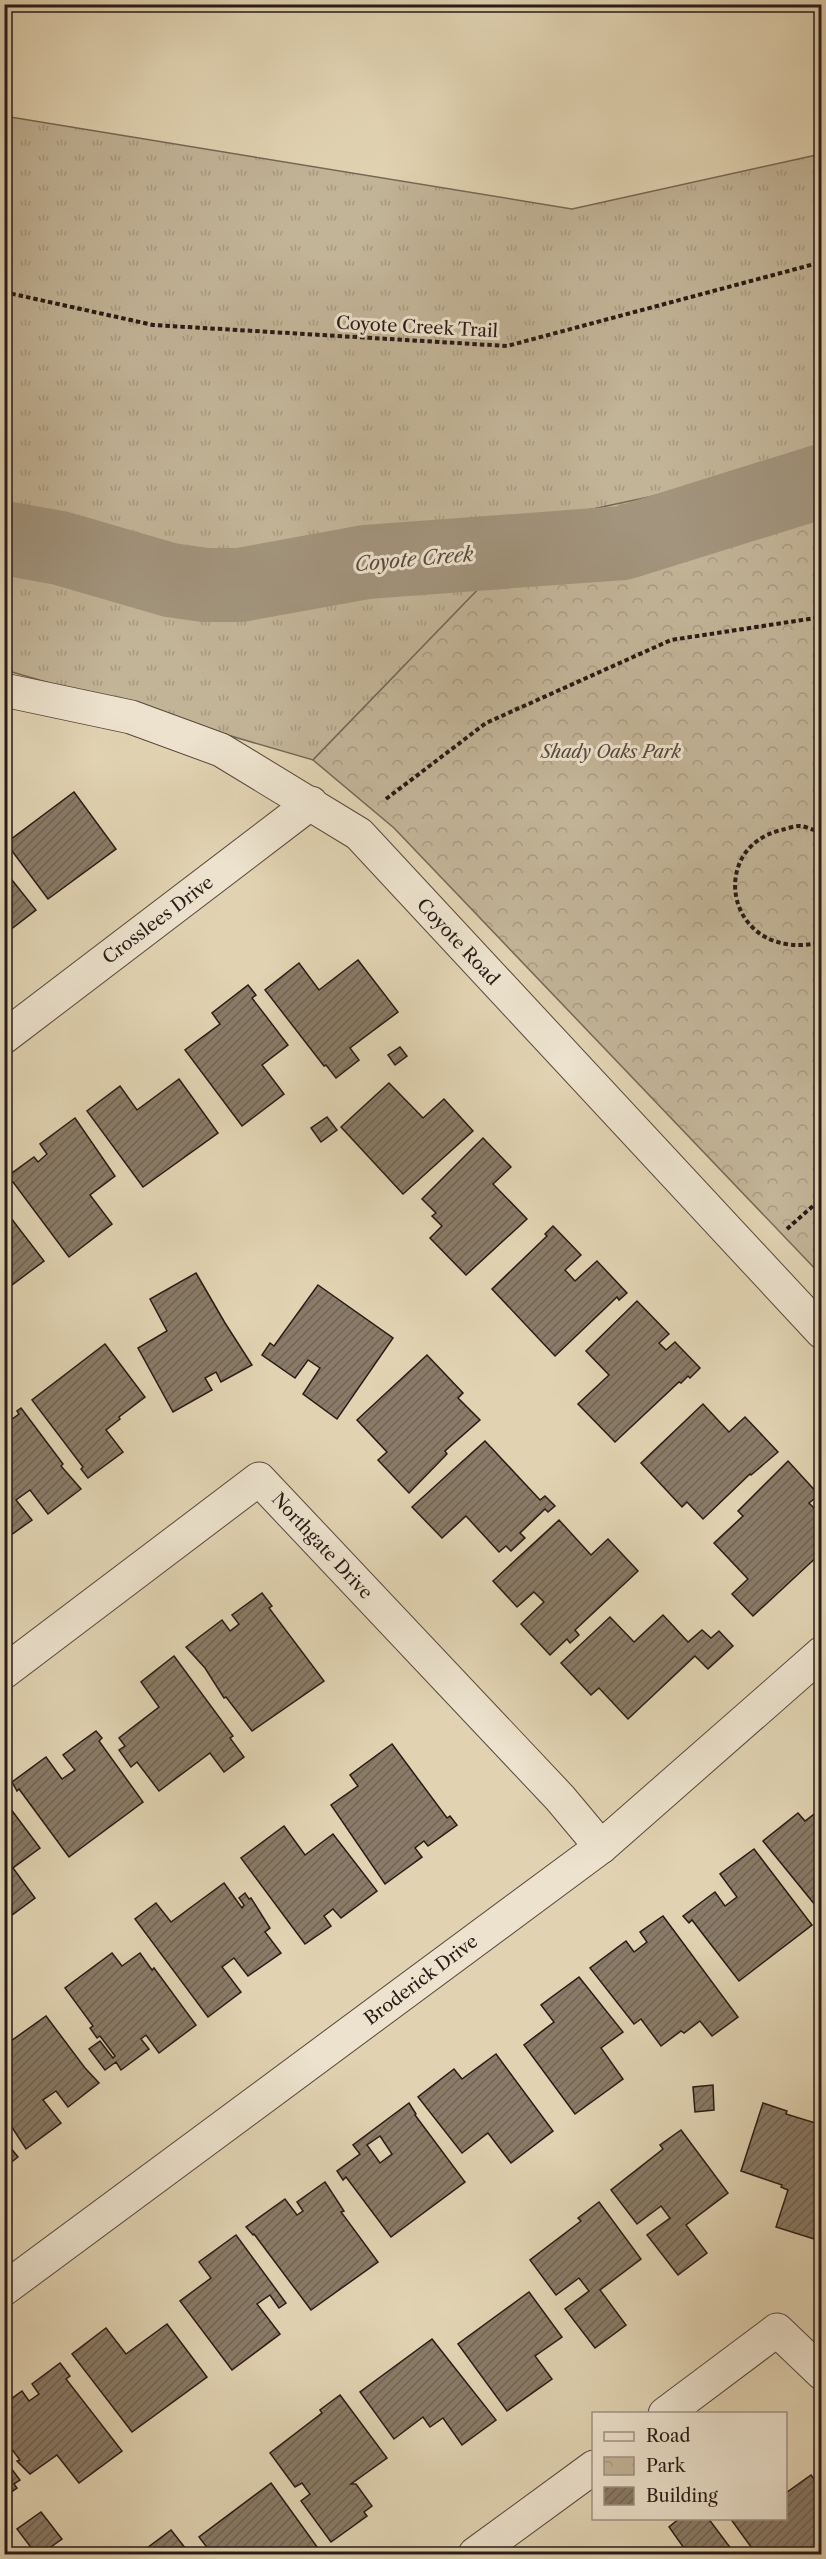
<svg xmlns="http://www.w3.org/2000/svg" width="826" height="2559" viewBox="0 0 826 2559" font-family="'Libre Caslon Text',serif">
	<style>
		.grass { fill: url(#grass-tufts); stroke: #766856; stroke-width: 1.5 }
		.park { fill: url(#park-crowns); stroke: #766856; stroke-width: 1.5 }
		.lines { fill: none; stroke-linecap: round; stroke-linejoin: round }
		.river { stroke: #a2947d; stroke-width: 74 }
		.building { fill: url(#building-hatch); stroke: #291b16; stroke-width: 1.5; fill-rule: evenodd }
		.minor-casing { stroke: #57493d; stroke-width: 35 }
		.path { stroke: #291b16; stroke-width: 4; stroke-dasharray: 4.5 3; stroke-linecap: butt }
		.minor { stroke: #ece2cd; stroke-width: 33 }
		.labels { text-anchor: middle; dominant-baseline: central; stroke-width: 6; stroke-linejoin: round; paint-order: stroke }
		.street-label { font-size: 18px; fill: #291b16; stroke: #ece2cd }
		.park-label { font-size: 18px; font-style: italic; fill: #57493d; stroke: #ece2cd }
		.water-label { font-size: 20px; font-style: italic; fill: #594b3f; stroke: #ece2cd }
	</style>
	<defs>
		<pattern id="grass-tufts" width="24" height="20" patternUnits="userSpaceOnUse" patternTransform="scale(1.5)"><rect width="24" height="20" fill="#c2b497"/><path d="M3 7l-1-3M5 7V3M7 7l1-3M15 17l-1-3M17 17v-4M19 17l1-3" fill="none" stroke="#a79a81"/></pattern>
		<pattern id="park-crowns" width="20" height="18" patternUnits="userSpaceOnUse" patternTransform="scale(1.5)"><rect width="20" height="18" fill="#c2b497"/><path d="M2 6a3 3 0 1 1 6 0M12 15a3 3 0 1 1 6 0" fill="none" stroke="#a79a81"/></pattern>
		<pattern id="building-hatch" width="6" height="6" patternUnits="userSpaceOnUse" patternTransform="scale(1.5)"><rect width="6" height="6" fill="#897b67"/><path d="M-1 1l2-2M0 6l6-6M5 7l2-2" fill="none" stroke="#706454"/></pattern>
	</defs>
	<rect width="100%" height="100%" fill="#e1d3b2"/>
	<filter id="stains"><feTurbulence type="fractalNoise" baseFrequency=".00333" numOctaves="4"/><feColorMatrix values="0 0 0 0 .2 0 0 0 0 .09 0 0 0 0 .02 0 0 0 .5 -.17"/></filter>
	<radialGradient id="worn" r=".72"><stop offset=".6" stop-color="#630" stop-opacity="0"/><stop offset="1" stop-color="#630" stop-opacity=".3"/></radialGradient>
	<path class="grass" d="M4,116L572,209L821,154V462L546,519L313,760L5,670Z"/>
	<path class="park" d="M821,460H822L821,1275L394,828L313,760L546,519Z"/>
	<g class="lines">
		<path class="river" d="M4,538L60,548L170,580L205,585H240L366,562L623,543L822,481"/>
	</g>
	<g class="building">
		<path d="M74,792L116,849L48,899L6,843Z"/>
		<path d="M4,870L36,910L6,933L4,931Z"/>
		<path d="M358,960L398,1012L350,1048L359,1060L336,1078L326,1065L324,1066L265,990L299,963L319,990Z"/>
		<path d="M248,985L256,995L252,998L288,1045L262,1065L284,1094L242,1126L185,1050L220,1024L212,1013Z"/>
		<path d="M400,1047L407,1056L395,1065L388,1055Z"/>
		<path d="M179,1079L218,1133L143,1187L87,1111L120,1086L137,1110Z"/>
		<path d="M389,1083L423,1118L444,1099L473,1131L403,1194L341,1127Z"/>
		<path d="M327,1117L337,1130L321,1142L311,1128Z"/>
		<path d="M75,1118L115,1176L90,1195L112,1224L69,1257L13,1182L10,1184L5,1178L34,1157L38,1162L47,1154L40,1144Z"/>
		<path d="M483,1138L511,1167L493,1184L527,1219L466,1275L430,1238L442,1226L432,1216L436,1213L422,1199Z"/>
		<path d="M4,1209L44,1261L4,1291Z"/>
		<path d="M553,1226L581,1255L565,1270L575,1281L597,1261L627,1293L619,1300L617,1297L555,1356L492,1289L547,1236L545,1234Z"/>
		<path d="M196,1273L225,1323L252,1365L221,1382L216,1372L205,1378L212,1390L173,1412L138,1348L167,1331L150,1299Z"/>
		<path d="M318,1285L393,1338L337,1419L303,1394L320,1368L308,1360L295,1378L262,1355L270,1343L274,1346Z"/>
		<path d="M637,1301L669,1334L659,1343L666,1350L675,1342L700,1368L690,1378L688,1376L681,1383L679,1382L615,1442L578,1404L609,1375L586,1351Z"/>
		<path d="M105,1344L145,1397L119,1417L120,1419L106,1430L123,1452L88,1478L81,1469L83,1467L32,1400Z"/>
		<path d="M427,1355L463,1393L458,1398L480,1420L445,1451L447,1454L409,1493L378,1460L387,1452L357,1420Z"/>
		<path d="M703,1404L729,1432L745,1417L778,1452L751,1475L750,1474L703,1519L687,1502L682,1507L641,1463Z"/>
		<path d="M21,1408L63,1464L61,1466L81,1489L48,1514L30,1490L16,1500L32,1520L4,1540V1425L19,1414L17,1411Z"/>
		<path d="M485,1441L540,1500L545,1496L555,1506L548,1512L545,1509L520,1533L525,1538L511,1551L506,1546L499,1552L466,1516L442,1538L412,1507Z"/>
		<path d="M788,1461L819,1495L809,1503L817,1511L822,1506V1552L753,1616L732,1594L748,1579L714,1543L743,1516L738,1511Z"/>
		<path d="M559,1520L591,1555L608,1539L638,1571L575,1630L579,1635L570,1643L567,1639L550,1655L521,1624L544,1602L534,1592L517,1607L493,1581Z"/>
		<path d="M262,1593L272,1606L269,1608L324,1681L252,1731L226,1697L224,1698L205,1668L186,1647L222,1620L230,1631L239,1624L232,1615Z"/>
		<path d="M663,1615L688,1642L702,1630L711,1638L719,1631L733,1646L708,1669L695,1656L628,1719L599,1688L591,1695L561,1663L610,1617L634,1642Z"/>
		<path d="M174,1656L233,1736L230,1738L244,1757L224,1772L210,1753L159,1791L137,1762L131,1767L119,1750L125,1746L119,1738L159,1707L141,1682Z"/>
		<path d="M96,1731L102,1738L99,1741L143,1802L69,1857L19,1789L17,1791L12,1782L46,1757L62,1779L75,1770L63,1755Z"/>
		<path d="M392,1744L447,1818L450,1816L457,1825L428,1846L424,1841L415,1848L422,1857L385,1884L331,1805L358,1786L350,1775Z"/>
		<path d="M4,1800L40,1848L13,1868L35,1898L4,1921Z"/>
		<path d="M822,1808V1910L820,1911L763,1841L798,1813L805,1821Z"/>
		<path d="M284,1826L305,1855L333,1834L377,1891L341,1918L333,1909L324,1916L331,1926L305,1944L241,1858Z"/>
		<path d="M754,1849L812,1925L739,1981L692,1920L689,1923L683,1916L715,1892L725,1906L737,1897L720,1874Z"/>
		<path d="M224,1883L242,1908L244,1905L239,1898L245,1893L249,1899L251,1898L270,1928L265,1932L281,1953L248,1976L234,1958L222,1967L241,1992L208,2017L135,1919L156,1903L171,1922Z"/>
		<path d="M663,1916L738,2017L712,2036L700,2021L684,2033L681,2031L661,2046L641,2019L634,2024L590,1968L626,1941L634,1952L647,1942L640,1932Z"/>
		<path d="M112,1953L122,1966L140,1953L152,1970L154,1968L196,2025L159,2053L146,2035L141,2039L149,2049L121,2070L116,2062L105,2070L89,2049L100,2041L113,2058L115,2056L100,2036L97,2038L90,2028L93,2026L65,1988Z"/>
		<path d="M579,1977L623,2032L601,2048L623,2079L575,2114L524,2045L554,2022L541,2005Z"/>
		<path d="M46,2016L85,2068L99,2083L68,2107L56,2091L43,2100L61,2123L26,2149L4,2115V2046Z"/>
		<path d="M496,2054L553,2131L511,2163L488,2133L462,2153L418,2097L454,2069L462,2079Z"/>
		<path d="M713,2085L714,2110L695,2112L693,2087Z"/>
		<path d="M409,2103L416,2114L415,2115L465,2182L391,2237L346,2177L343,2180L337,2171L360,2154L353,2145ZM380,2136L392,2154L380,2163L367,2145Z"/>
		<path d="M763,2103L787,2111L786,2114L822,2125V2224L817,2237L814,2236V2239L776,2227L788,2190L781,2187L782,2185L741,2171Z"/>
		<path d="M681,2130L728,2193L686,2225L707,2253L678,2275L647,2235L670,2218L661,2206L637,2224L611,2190L663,2149L660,2145Z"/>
		<path d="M4,2140L18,2157L4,2168Z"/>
		<path d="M325,2182L344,2211L341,2212L378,2262L311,2310L254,2234L253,2235L246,2227L285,2199L297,2215L303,2211L297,2202Z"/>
		<path d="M599,2202L641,2259L600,2290L626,2325L595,2348L565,2309L589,2291L579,2278L556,2295L530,2260L581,2221L578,2218Z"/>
		<path d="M236,2235L286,2303L279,2308L270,2295L257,2304L280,2334L232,2370L180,2301L211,2278L199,2262Z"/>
		<path d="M529,2292L562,2337L535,2356L552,2379L507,2411L458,2344Z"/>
		<path d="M167,2324L207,2377L132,2432L72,2354L106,2328L126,2354Z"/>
		<path d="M432,2339L496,2420L462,2445L443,2418L430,2427L423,2417L394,2439L360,2392Z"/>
		<path d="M60,2363L70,2376L66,2379L122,2451L79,2483L57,2455L30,2474L17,2461L20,2460L4,2439V2404L22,2391L29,2401L39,2394L32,2384Z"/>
		<path d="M340,2395L387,2458L351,2484H356L372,2506L364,2512L367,2516L331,2542L301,2501L310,2494L302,2483L295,2487L270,2453L322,2413L320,2410Z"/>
		<path d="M4,2459L20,2480L14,2484L17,2488L4,2497Z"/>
		<path d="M811,2475L822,2490V2549L815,2554H749L754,2551L730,2518H786V2493Z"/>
		<path d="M271,2483L320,2551L316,2554H212L199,2537Z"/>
		<path d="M41,2512L62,2539L41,2554H36L17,2529Z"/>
		<path d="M680,2518H708L735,2554H675L684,2548L669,2527Z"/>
		<path d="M4,2522L12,2532L4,2538Z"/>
		<path d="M171,2530L190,2554H139Z"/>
	</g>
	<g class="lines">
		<defs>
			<g id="minor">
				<path d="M4,690L131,717L221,750L359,834L822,1332"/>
				<path d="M4,1037L311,803"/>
				<path d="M4,1672L259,1479L560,1798L601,1847"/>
				<path d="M4,2289L601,1847L822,1653"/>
				<path d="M665,2414L777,2330L822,2373"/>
				<path d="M475,2554L594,2467"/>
			</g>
		</defs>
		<use href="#minor" class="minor-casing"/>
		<g class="path">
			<path d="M4,292L153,325L507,346L822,262"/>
			<path d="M386,799L486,723L671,640L822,617"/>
			<path d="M822,833C815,831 806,826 799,826C794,826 786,829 781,830C704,849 728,965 822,942"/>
			<path d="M787,1229L822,1198"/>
		</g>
		<use href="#minor" class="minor"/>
	</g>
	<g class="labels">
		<g class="street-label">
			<text transform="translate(417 327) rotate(3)">Coyote Creek Trail</text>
			<text transform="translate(158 920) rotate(-37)">Crosslees Drive</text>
			<text transform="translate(458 942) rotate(47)">Coyote Road</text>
			<text transform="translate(322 1546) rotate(47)">Northgate Drive</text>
			<text transform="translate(421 1980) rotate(-37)">Broderick Drive</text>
		</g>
		<g class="park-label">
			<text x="611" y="752">Shady Oaks Park</text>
		</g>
		<g class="water-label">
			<text transform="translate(414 559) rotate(-5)">Coyote Creek</text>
		</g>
	</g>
	<rect width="826" height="2559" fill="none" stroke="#e1d3b2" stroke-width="24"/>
	<rect x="6" y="6" width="814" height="2547" fill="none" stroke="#291b16" stroke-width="3"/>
	<rect x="12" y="12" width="802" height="2535" fill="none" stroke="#291b16" stroke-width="1.5"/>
	<rect x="592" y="2412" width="195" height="108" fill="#ece2cd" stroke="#9e9284" stroke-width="1.5"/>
	<rect x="604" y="2432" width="30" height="9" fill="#ece2cd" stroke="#9e9284" stroke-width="1.5"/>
	<text x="646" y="2442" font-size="18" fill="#291b16">Road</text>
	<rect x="604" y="2457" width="30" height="18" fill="url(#park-crowns)" stroke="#9e9284" stroke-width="1.5"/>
	<text x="646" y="2472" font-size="18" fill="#291b16">Park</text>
	<rect x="604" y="2487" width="30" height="18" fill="url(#building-hatch)" stroke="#9e9284" stroke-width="1.5"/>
	<text x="646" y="2502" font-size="18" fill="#291b16">Building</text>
	<rect width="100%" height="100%" filter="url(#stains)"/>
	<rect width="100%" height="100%" fill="url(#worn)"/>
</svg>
